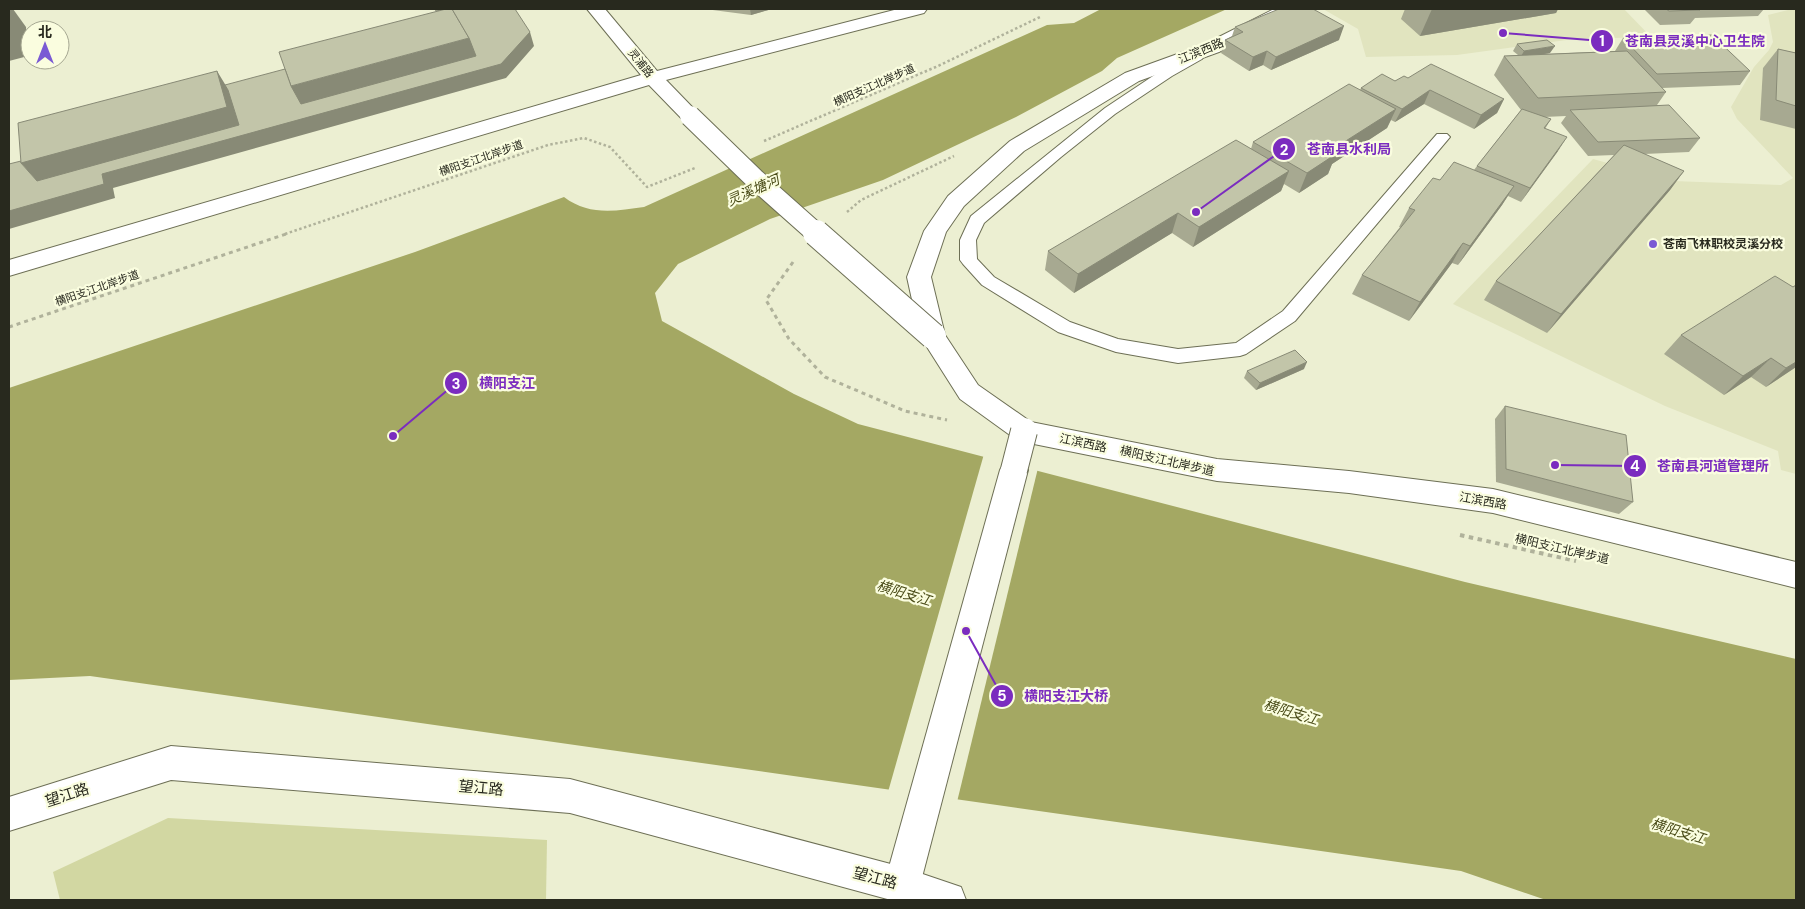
<svg xmlns="http://www.w3.org/2000/svg" width="1805" height="909" viewBox="0 0 1805 909" font-family="'DM Sans','Noto Sans SC',sans-serif">
	<style>
		.built { fill: #e1e4bf }
		.green { fill: #d2d7a2 }
		.water { fill: #a4a863 }
		.pier { fill: #ecefd2 }
		.lines { fill: none; stroke-linecap: round; stroke-linejoin: round }
		.service-casing { stroke: #6d6f55; stroke-width: 2 }
		.minor-casing { stroke: #6d6f55; stroke-width: 2 }
		.tertiary-casing { stroke: #6d6f55; stroke-width: 2 }
		.path-far2 { stroke: #b0b29b; stroke-width: 2.5; stroke-dasharray: 2.5 2.5; stroke-linecap: butt }
		.path-far1 { stroke: #b0b29b; stroke-width: 3; stroke-dasharray: 4 4; stroke-linecap: butt }
		.path { stroke: #b0b29b; stroke-width: 4; stroke-dasharray: 4.5 4.5; stroke-linecap: butt }
		.service { fill: #fff; fill-rule: evenodd }
		.minor { fill: #fff; fill-rule: evenodd }
		.tertiary { fill: #fff; fill-rule: evenodd }
		.minor-bridge-far1-casing { stroke: #6d6f55; stroke-width: 22; stroke-linecap: butt }
		.minor-bridge-casing { stroke: #6d6f55; stroke-width: 28; stroke-linecap: butt }
		.tertiary-bridge-casing { stroke: #6d6f55; stroke-width: 28; stroke-linecap: butt }
		.minor-bridge-far1 { stroke: #fff; stroke-width: 20 }
		.minor-bridge { stroke: #fff; stroke-width: 26 }
		.tertiary-bridge { stroke: #fff; stroke-width: 26 }
		.wall { fill: #a7a991 }
		.shaded-wall { fill: #888a76 }
		.building { fill: #c2c5a9; stroke: #888a76 }
		.poi-dot { fill: #7a5ad4; stroke: #fafddf; stroke-width: 2 }
		.labels { text-anchor: middle; dominant-baseline: central; stroke-width: 4.5; stroke-linejoin: round; paint-order: stroke }
		.far-street-label { font-size: 11px; fill: #28291e; stroke: #fafddf }
		.street-label { font-size: 12px; fill: #28291e; stroke: #fafddf }
		.poi-label { font-size: 12px; font-weight: bold; fill: #28291e; stroke: #fafddf; text-anchor: start }
		.water-label { font-size: 14px; font-style: italic; fill: #4a4c18; stroke: #fafddf }
		.near-street-label { font-size: 15px; fill: #28291e; stroke: #fafddf }
		.leader { fill: none; stroke: #7b2cbf; stroke-width: 2 }
		.callout-dot { fill: #7b2cbf; stroke: #fafddf; stroke-width: 2 }
		.mark-label { font-size: 15px; text-anchor: middle; font-weight: bold; fill: #fff }
		.callout-label { font-size: 14px; text-anchor: middle; font-weight: bold; fill: #7b2cbf; stroke: #fafddf; stroke-width: 4.5; stroke-linejoin: round; paint-order: stroke }
	</style>
	<rect width="100%" height="100%" fill="#ecefd2"/>
	<g class="built">
		<path d="M1323,9H1624L1651,37L1574,39L1457,55L1366,57L1358,29Z"/>
		<path d="M1792,9H1796V474L1781,470L1778,451L1665,406L1453,304L1593,159L1673,181L1781,185L1793,178L1737,119L1731,107L1754,67L1769,50L1773,42L1768,15Z"/>
	</g>
	<path class="green" d="M168,818L547,840L546,900H60L53,872Z"/>
	<path class="water" d="M1101,9H1227L1117,58L1102,71L1016,117L883,180L770,219L678,264L655,293L662,321L794,394L858,424L1465,582L1796,659V900H1546L1461,871L90,676L9,680V388L415,252L564,197C589,216 615,211 644,207L1047,25L1074,23Z"/>
	<path class="pier" d="M984,454L1038,468L957,802L888,792Z"/>
	<g class="lines">
		<defs>
			<path id="service" d="M1197,52L1204,56L1202,59L1172,76L1115,114L1061,157L984,223L976,240L977,259L994,277L1070,322L1118,339L1178,349L1236,343L1283,311L1437,134H1447L1450,137L1295,321L1246,354L1240,356L1178,363L1116,352L1058,332L982,285L963,264L960,260V240L971,216L1105,108L1162,70Z"/>
			<g id="minor">
				<path d="M587,9H605L657,71L898,9H927L924,13L666,80L697,112L700,116L697,120L690,122L683,120L649,85L9,276V260L641,75Z"/>
				<path d="M171,746L570,779L902,867L961,887L966,900H891L570,813L171,780L9,831V797Z"/>
			</g>
			<g id="tertiary">
				<path d="M1274,9H1296L1293,13L1219,52L1139,81L1024,151L964,206L946,232L931,277L945,335L978,385L1031,422L1217,459L1349,471L1493,489L1796,562V588L1493,513L1349,493L1217,481L1024,442L1014,438L960,399L920,336L907,277L924,231L948,196L1010,141L1125,73L1205,44Z"/>
				<path d="M1014,459L1024,462L1028,470L920,885L915,898C907,901 897,901 889,898L884,885L1000,470L1004,462Z"/>
			</g>
		</defs>
		<use href="#service" class="service-casing"/>
		<use href="#minor" class="minor-casing"/>
		<use href="#tertiary" class="tertiary-casing"/>
		<g class="path-far2">
			<path d="M764,141L938,66L1040,17"/>
			<path d="M847,212L861,200L954,156"/>
			<path d="M285,234L548,145L584,138L610,147L647,187L695,168"/>
		</g>
		<g class="path-far1">
			<path d="M793,262L766,300L789,339L825,377L905,411L947,420"/>
			<path d="M9,327L289,233"/>
		</g>
		<path class="path" d="M1460,535L1576,561"/>
		<use href="#service" class="service"/>
		<use href="#minor" class="minor"/>
		<use href="#tertiary" class="tertiary"/>
		<defs>
			<path id="minor-bridge-far1" d="M690,116L755,179L817,234"/>
			<path id="minor-bridge" d="M816,233L933,336"/>
			<path id="tertiary-bridge" d="M1014,470L1024,431"/>
		</defs>
		<use href="#minor-bridge-far1" class="minor-bridge-far1-casing"/>
		<use href="#minor-bridge" class="minor-bridge-casing"/>
		<use href="#tertiary-bridge" class="tertiary-bridge-casing"/>
		<use href="#minor-bridge-far1" class="minor-bridge-far1"/>
		<use href="#minor-bridge" class="minor-bridge"/>
		<use href="#tertiary-bridge" class="tertiary-bridge"/>
	</g>
	<g class="wall">
		<path d="M705,9H772L751,15Z"/>
		<path d="M1405,9H1558L1556,13L1420,36L1401,19Z"/>
		<path d="M1644,9H1764L1758,16L1695,18L1690,24L1660,25Z"/>
		<path d="M1235,27L1339,40L1271,70L1263,65L1249,71L1221,53L1225,40L1232,36Z"/>
		<path d="M1623,38L1750,71L1740,85L1662,88L1666,92L1657,105L1700,138L1689,152L1644,154L1684,171L1670,190L1547,333L1484,300L1496,281L1614,155L1588,156L1561,123L1566,116L1544,117L1551,119L1545,129L1558,151L1521,202L1508,196L1502,205L1458,265L1452,263L1409,321L1352,294L1362,275L1400,227H1399L1409,208L1440,180L1474,170L1477,166L1521,110L1494,75L1504,56L1518,55L1513,51L1517,44L1550,53L1545,54L1615,51Z"/>
		<path d="M1778,49L1796,53V129L1760,120L1763,68Z"/>
		<path d="M1408,78L1504,99L1497,113L1474,129L1424,104L1395,122L1391,120L1387,128L1332,164L1328,174L1299,193L1284,184L1281,191L1193,247L1172,233L1074,293L1045,270L1048,251L1251,149L1253,142L1360,90L1361,88Z"/>
		<path d="M1796,285V367L1766,387L1751,377L1724,395L1664,354L1681,335L1793,287Z"/>
		<path d="M1304,369L1256,390L1244,378L1247,371Z"/>
		<path d="M1505,406L1633,502L1619,514L1496,482L1495,419Z"/>
	</g>
	<g class="shaded-wall">
		<path d="M9,9H13L26,27L28,56L9,61Z"/>
		<path d="M750,9H772L751,15Z"/>
		<path d="M1432,9H1558L1556,13L1420,36Z"/>
		<path d="M1344,26L1339,40L1271,70L1276,57Z"/>
		<path d="M530,32L534,46L506,78L113,188L115,198L9,229V211L49,195L21,163L217,71L237,104L291,86L469,38Z"/>
		<path d="M1555,46L1550,53L1520,58L1524,51Z"/>
		<path d="M1267,51L1263,65L1249,71L1253,57Z"/>
		<path d="M1430,90L1424,104L1395,122L1402,109Z"/>
		<path d="M1504,99L1497,113L1474,129L1481,115Z"/>
		<path d="M1396,109L1387,128L1332,164L1328,174L1299,193L1307,173L1330,151Z"/>
		<path d="M1567,137L1558,151L1521,202L1530,188Z"/>
		<path d="M1289,171L1281,191L1193,247L1199,227Z"/>
		<path d="M1684,171L1670,190L1547,333L1561,314Z"/>
		<path d="M1514,186L1502,205L1458,265L1470,246Z"/>
		<path d="M1178,213L1172,233L1074,293L1078,274Z"/>
		<path d="M1463,243L1452,263L1409,321L1420,302Z"/>
		<path d="M1771,358L1751,377L1724,395L1743,376Z"/>
		<path d="M1307,362L1304,369L1256,390L1260,383Z"/>
		<path d="M1796,362V367L1766,387L1786,368Z"/>
	</g>
	<g class="building">
		<path d="M435,9H446L436,11Z"/>
		<path d="M446,9H452L469,38L291,86L279,52Z"/>
		<path d="M452,9H515L530,32L501,64L102,174L104,184L9,211V164L21,161V163L37,181L239,125L228,90L225,85L285,69L291,86L301,104L476,56L469,38Z"/>
		<path d="M1279,9H1313L1344,26L1276,57L1267,51L1253,57L1225,40L1243,32L1235,27Z"/>
		<path d="M1666,9H1698L1700,10L1669,11Z"/>
		<path d="M1712,35L1750,71L1657,74L1623,38Z"/>
		<path d="M1547,40L1555,46L1524,51L1517,44Z"/>
		<path d="M1778,49L1796,53V106L1776,100Z"/>
		<path d="M1627,51L1666,92L1538,98L1504,56Z"/>
		<path d="M1431,64L1504,99L1481,115L1430,90L1402,109L1361,88L1382,74L1395,81L1404,76L1408,78Z"/>
		<path d="M217,71L227,107L21,163L18,123Z"/>
		<path d="M1349,84L1396,109L1330,151L1336,154L1307,173L1253,142Z"/>
		<path d="M1669,105L1700,138L1598,142L1570,110Z"/>
		<path d="M1522,109L1551,119L1544,128L1567,137L1530,188L1477,166Z"/>
		<path d="M1236,140L1289,171L1199,227L1178,213L1078,274L1048,251Z"/>
		<path d="M1624,145L1684,171L1561,314L1496,281Z"/>
		<path d="M1454,162L1514,186L1470,246L1463,243L1420,302L1362,275L1415,210L1409,208L1433,178L1440,180Z"/>
		<path d="M1775,276L1793,287L1796,285V362L1786,368L1771,358L1743,376L1681,335Z"/>
		<path d="M1295,350L1307,362L1260,383L1247,371Z"/>
		<path d="M1505,406L1626,435L1633,502L1506,469Z"/>
	</g>
	<circle class="poi-dot" cx="1653" cy="244" r="5"/>
	<g class="labels">
		<g class="far-street-label">
			<text transform="translate(641 63) rotate(51)">灵浦路</text>
			<text transform="translate(874 85) rotate(-24)">横阳支江北岸步道</text>
			<text transform="translate(481 158) rotate(-19)">横阳支江北岸步道</text>
			<text transform="translate(97 288) rotate(-19)">横阳支江北岸步道</text>
		</g>
		<g class="street-label">
			<text transform="translate(1201 51) rotate(-22)">江滨西路</text>
			<text transform="translate(1083 443) rotate(12)">江滨西路</text>
			<text transform="translate(1167 461) rotate(13)">横阳支江北岸步道</text>
			<text transform="translate(1483 501) rotate(10)">江滨西路</text>
			<text transform="translate(1562 549) rotate(13)">横阳支江北岸步道</text>
		</g>
		<g class="poi-label">
			<text x="1663" y="244">苍南飞林职校灵溪分校</text>
		</g>
		<g class="water-label">
			<text transform="translate(753 190) rotate(-24)">灵溪塘河</text>
			<text transform="translate(904 593) rotate(17)">横阳支江</text>
			<text transform="translate(1291 712) rotate(17)">横阳支江</text>
			<text transform="translate(1678 831) rotate(17)">横阳支江</text>
		</g>
		<g class="near-street-label">
			<text transform="translate(481 788) rotate(5)">望江路</text>
			<text transform="translate(67 795) rotate(-18)">望江路</text>
			<text transform="translate(875 878) rotate(15)">望江路</text>
		</g>
	</g>
	<path class="leader" d="M1503 33L1602 41M1196 212L1284 149M393 436L456 383M1555 465L1635 466M966 631L1002 696"/>
	<g class="callout-dot">
		<circle cx="1503" cy="33" r="5"/>
		<circle cx="1196" cy="212" r="5"/>
		<circle cx="393" cy="436" r="5"/>
		<circle cx="1555" cy="465" r="5"/>
		<circle cx="966" cy="631" r="5"/>
		<circle cx="1602" cy="41" r="12"/>
		<circle cx="1284" cy="149" r="12"/>
		<circle cx="456" cy="383" r="12"/>
		<circle cx="1635" cy="466" r="12"/>
		<circle cx="1002" cy="696" r="12"/>
	</g>
	<g class="mark-label">
		<text x="1602" y="46">1</text>
		<text x="1284" y="155">2</text>
		<text x="456" y="389">3</text>
		<text x="1635" y="471">4</text>
		<text x="1002" y="701">5</text>
	</g>
	<g class="callout-label">
		<text x="1695" y="46">苍南县灵溪中心卫生院</text>
		<text x="1349" y="154">苍南县水利局</text>
		<text x="507" y="388">横阳支江</text>
		<text x="1713" y="471">苍南县河道管理所</text>
		<text x="1066" y="701">横阳支江大桥</text>
	</g>
	<rect width="1805" height="909" fill="none" stroke="#28291e" stroke-width="20"/>
	<g transform="translate(45 45)"><circle r="24" fill="#fafddf" stroke="#a6a892"/>
	<path d="M0-4L9 19L0 12L-9 19Z" fill="#7a5ad4"/>
	<text y="-8" font-size="14" font-weight="bold" text-anchor="middle" fill="#28291e">北</text>
	</g>
</svg>
